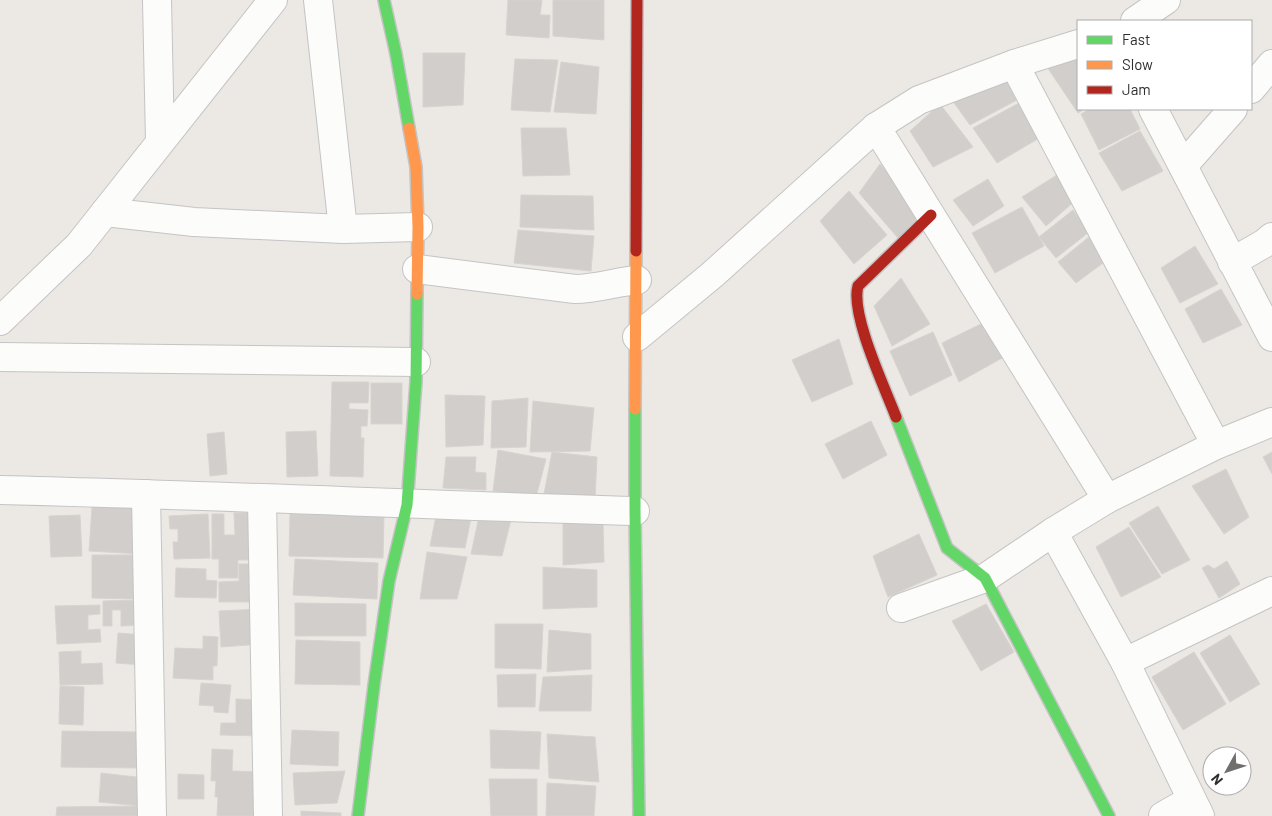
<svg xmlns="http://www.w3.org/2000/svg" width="1272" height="816" viewBox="0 0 1272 816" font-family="Barlow,sans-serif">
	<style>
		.building { fill: #d1cecb; stroke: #d7d4d0 }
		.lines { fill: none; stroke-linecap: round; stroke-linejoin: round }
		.street-casing { stroke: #c5c4c5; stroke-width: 30 }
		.fast-casing { stroke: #c5c4c5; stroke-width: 14 }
		.slow-casing { stroke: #c5c4c5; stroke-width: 14 }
		.jam-casing { stroke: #c5c4c5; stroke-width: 14 }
		.street { stroke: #fcfcfb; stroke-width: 28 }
		.fast { stroke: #63d668; stroke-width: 11 }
		.slow { stroke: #ff974d; stroke-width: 11 }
		.jam { stroke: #b3261e; stroke-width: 11 }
	</style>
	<rect width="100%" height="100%" fill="#ece8e4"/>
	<g class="building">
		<path d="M508,0H542L540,15H550L549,38L506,35Z"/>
		<path d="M553,0H604V40L553,36Z"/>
		<path d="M423,53H465L463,105L423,107Z"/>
		<path d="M1078,55V109H1084L1078,113L1045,64Z"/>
		<path d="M515,59L558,60L550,112L511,110Z"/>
		<path d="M561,62L599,67L596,114L554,112Z"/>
		<path d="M1004,77L1017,100L970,125L952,100Z"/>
		<path d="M1019,103L1041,137L997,163L973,128Z"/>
		<path d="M940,104L973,147L933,167L910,131Z"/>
		<path d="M1090,109H1130L1140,129L1099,150L1081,114Z"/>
		<path d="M521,128H566L570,175L523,176Z"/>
		<path d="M1140,131L1163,171L1122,191L1099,153Z"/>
		<path d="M880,164L922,213L898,238L859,193Z"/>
		<path d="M1060,173L1076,200L1046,226L1022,197Z"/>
		<path d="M988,179L1004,206L973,226L953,200Z"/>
		<path d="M849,191L887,235L854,264L820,221Z"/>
		<path d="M521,195L593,196L594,230L520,227Z"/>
		<path d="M1022,207L1044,246L995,273L972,233Z"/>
		<path d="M1073,210L1089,232L1056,258L1039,237Z"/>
		<path d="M518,230L594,236L591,271L514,263Z"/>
		<path d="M1089,237L1103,263L1076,283L1058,262Z"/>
		<path d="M1195,246L1218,284L1180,303L1161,268Z"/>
		<path d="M901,278L930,324L892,346L874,306Z"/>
		<path d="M1221,289L1242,325L1203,343L1185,309Z"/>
		<path d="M983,323L1004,357L959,382L942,343Z"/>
		<path d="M933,332L952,375L910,396L890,351Z"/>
		<path d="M839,339L853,384L812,402L792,360Z"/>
		<path d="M332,382H369L368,403H349V409L368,410L367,426H361V438H364L363,477L330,476Z"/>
		<rect x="371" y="383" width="31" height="41"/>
		<path d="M445,395L485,396L483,445L446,447Z"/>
		<path d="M528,398L526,447L491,448L492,401Z"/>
		<path d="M533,401L594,408L590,451L530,452Z"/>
		<path d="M871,421L887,455L843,479L825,444Z"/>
		<path d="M316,431L318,476L287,477L286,432Z"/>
		<path d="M224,432L227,474L210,476L207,434Z"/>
		<path d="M498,450L546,459L536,497L493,491Z"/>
		<path d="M552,452L597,457L595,498L544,494Z"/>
		<path d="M1272,452V474L1263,457Z"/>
		<path d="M446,457H476L475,472L486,473V490L443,488Z"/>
		<path d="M1226,469L1249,517L1224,534L1192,486Z"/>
		<path d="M99,504L144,507L141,554L89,551L92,507H99Z"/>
		<path d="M1158,506L1190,560L1162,574L1129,523Z"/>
		<path d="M480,512L511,520L502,556L471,554Z"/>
		<path d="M234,513H249L255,560H238V578H219V559H212V514H224V535H235Z"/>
		<path d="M208,514L210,558L174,559L173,542H178V529H170L169,516Z"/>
		<path d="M290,514L384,516L383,558L289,556Z"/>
		<path d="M80,515L82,556L51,557L49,516Z"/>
		<path d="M436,516L471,518L465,548L430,546Z"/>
		<path d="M563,521H603L604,562L563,565Z"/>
		<path d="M1129,527L1161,577L1121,597L1096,547Z"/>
		<path d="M919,534L937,575L888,597L873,556Z"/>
		<path d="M427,552L467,557L457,599H420Z"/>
		<path d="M92,555H135L134,599L92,598Z"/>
		<path d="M295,559L378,563L377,599L293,595Z"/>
		<path d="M1227,561L1240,584L1219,598L1202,568L1208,565L1214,569Z"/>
		<path d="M239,564H256V602H219V582L239,581Z"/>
		<path d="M543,567L597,570V607L543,609Z"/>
		<path d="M176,568L206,569V580L217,581L216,598L175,597Z"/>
		<path d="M146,600V625L121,626V610H112V626H103V601Z"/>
		<path d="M295,603L366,604V636H295Z"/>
		<path d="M986,604L1014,652L981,671L952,621Z"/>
		<path d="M100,605V614L88,615V630L100,629L101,642L57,644L55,606Z"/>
		<path d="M260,609L262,644L221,647L219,611Z"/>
		<path d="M495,624H543L541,669L495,668Z"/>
		<path d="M549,630L591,634V669L547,672Z"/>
		<path d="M118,633L145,635L143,665L116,663Z"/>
		<path d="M1230,635L1260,684L1230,702L1200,653Z"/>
		<path d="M203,636L218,637L217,666H213V680L173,678L175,648L203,649Z"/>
		<path d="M296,640L360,642V685L295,684Z"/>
		<path d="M81,651V664L102,663L103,684L60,685L59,652Z"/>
		<path d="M1194,652L1226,704L1183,730L1152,677Z"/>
		<path d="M536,674L535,707H498L497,675Z"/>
		<path d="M592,675L591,711H539L543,677Z"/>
		<path d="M201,683L231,685L228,713L214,712V706L199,705Z"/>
		<path d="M60,686L84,687L83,725L59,724Z"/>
		<path d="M236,699L263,700L262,736L220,735L221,723H236Z"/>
		<path d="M292,730L339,732L338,766L290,764Z"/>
		<path d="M490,730L541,732L539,769L491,768Z"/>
		<path d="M62,731L141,732L140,768L61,767Z"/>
		<path d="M547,734L595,737L599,782L549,778Z"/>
		<path d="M212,749L233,750L232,771L263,772L262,816H217L218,797H215L216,781H211Z"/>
		<path d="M345,771L337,803L295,805L293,773Z"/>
		<path d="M101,773L145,778L142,806L99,802Z"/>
		<path d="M178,774L204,775V799H178Z"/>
		<path d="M489,779H537V816H491Z"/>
		<path d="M547,783L596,786L594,816H546Z"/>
		<path d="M142,806L143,816H56L57,807Z"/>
		<path d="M301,811L341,813V816H301Z"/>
	</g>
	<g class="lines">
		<defs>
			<g id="street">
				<path d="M157,0L160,141"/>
				<path d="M318,0L343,229"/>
				<path d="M1135,21L1166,0"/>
				<path d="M1014,64L1216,445"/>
				<path d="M1251,89L1272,64"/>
				<path d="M1153,109L1272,337"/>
				<path d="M876,127L1107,499"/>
				<path d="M1183,166L1233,109"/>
				<path d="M105,212L194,222L343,229L418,227"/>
				<path d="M1232,262L1265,243L1272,237"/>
				<path d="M417,269L575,289C596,289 616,282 637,280"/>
				<path d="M0,321L79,245L273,0"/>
				<path d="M637,337L712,275L876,127L919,100L1014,64L1078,44"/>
				<path d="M0,357L416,362"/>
				<path d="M0,490C212,495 423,505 635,511"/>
				<path d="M146,494L152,816"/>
				<path d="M262,500L268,816"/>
				<path d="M1053,532L1125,662L1200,816"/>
				<path d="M901,608L985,578L1053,532L1107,499L1216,445L1272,422"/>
				<path d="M1125,662L1272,591"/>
				<path d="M1163,816L1191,800"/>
			</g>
			<g id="fast">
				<path d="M384,0L396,54L409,128"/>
				<path d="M635,409V511L639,816"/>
				<path d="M896,417L947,548L985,578L1109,816"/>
				<path d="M358,816L374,685L389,581L407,505L416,382L417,294"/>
			</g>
			<g id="slow">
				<path d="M409,128L416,167L418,227L417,294"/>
				<path d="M635,409L636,251"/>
			</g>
			<g id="jam">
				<path d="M636,251L637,0"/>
				<path d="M896,417C885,388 850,314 858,286L931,215"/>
			</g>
		</defs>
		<use href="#street" class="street-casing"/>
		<use href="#fast" class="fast-casing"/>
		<use href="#slow" class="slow-casing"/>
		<use href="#jam" class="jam-casing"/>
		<use href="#street" class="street"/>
		<use href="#fast" class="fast"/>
		<use href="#slow" class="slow"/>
		<use href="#jam" class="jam"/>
	</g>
	<rect x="1077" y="20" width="175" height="90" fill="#ffffff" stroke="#ababab"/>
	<rect x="1087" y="36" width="25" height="8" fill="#63d668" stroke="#ababab"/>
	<text x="1122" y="45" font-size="15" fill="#2e2e2e">Fast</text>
	<rect x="1087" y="61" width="25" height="8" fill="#ff974d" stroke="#ababab"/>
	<text x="1122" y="70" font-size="15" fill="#2e2e2e">Slow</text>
	<rect x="1087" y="86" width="25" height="8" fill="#b3261e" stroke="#ababab"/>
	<text x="1122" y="95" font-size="15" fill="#2e2e2e">Jam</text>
	<g transform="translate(1227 771) rotate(230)"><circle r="24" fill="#ffffff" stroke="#ababab"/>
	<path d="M0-4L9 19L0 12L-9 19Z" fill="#706f6e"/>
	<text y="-8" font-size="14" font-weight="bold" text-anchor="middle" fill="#2e2e2e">N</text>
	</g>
</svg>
